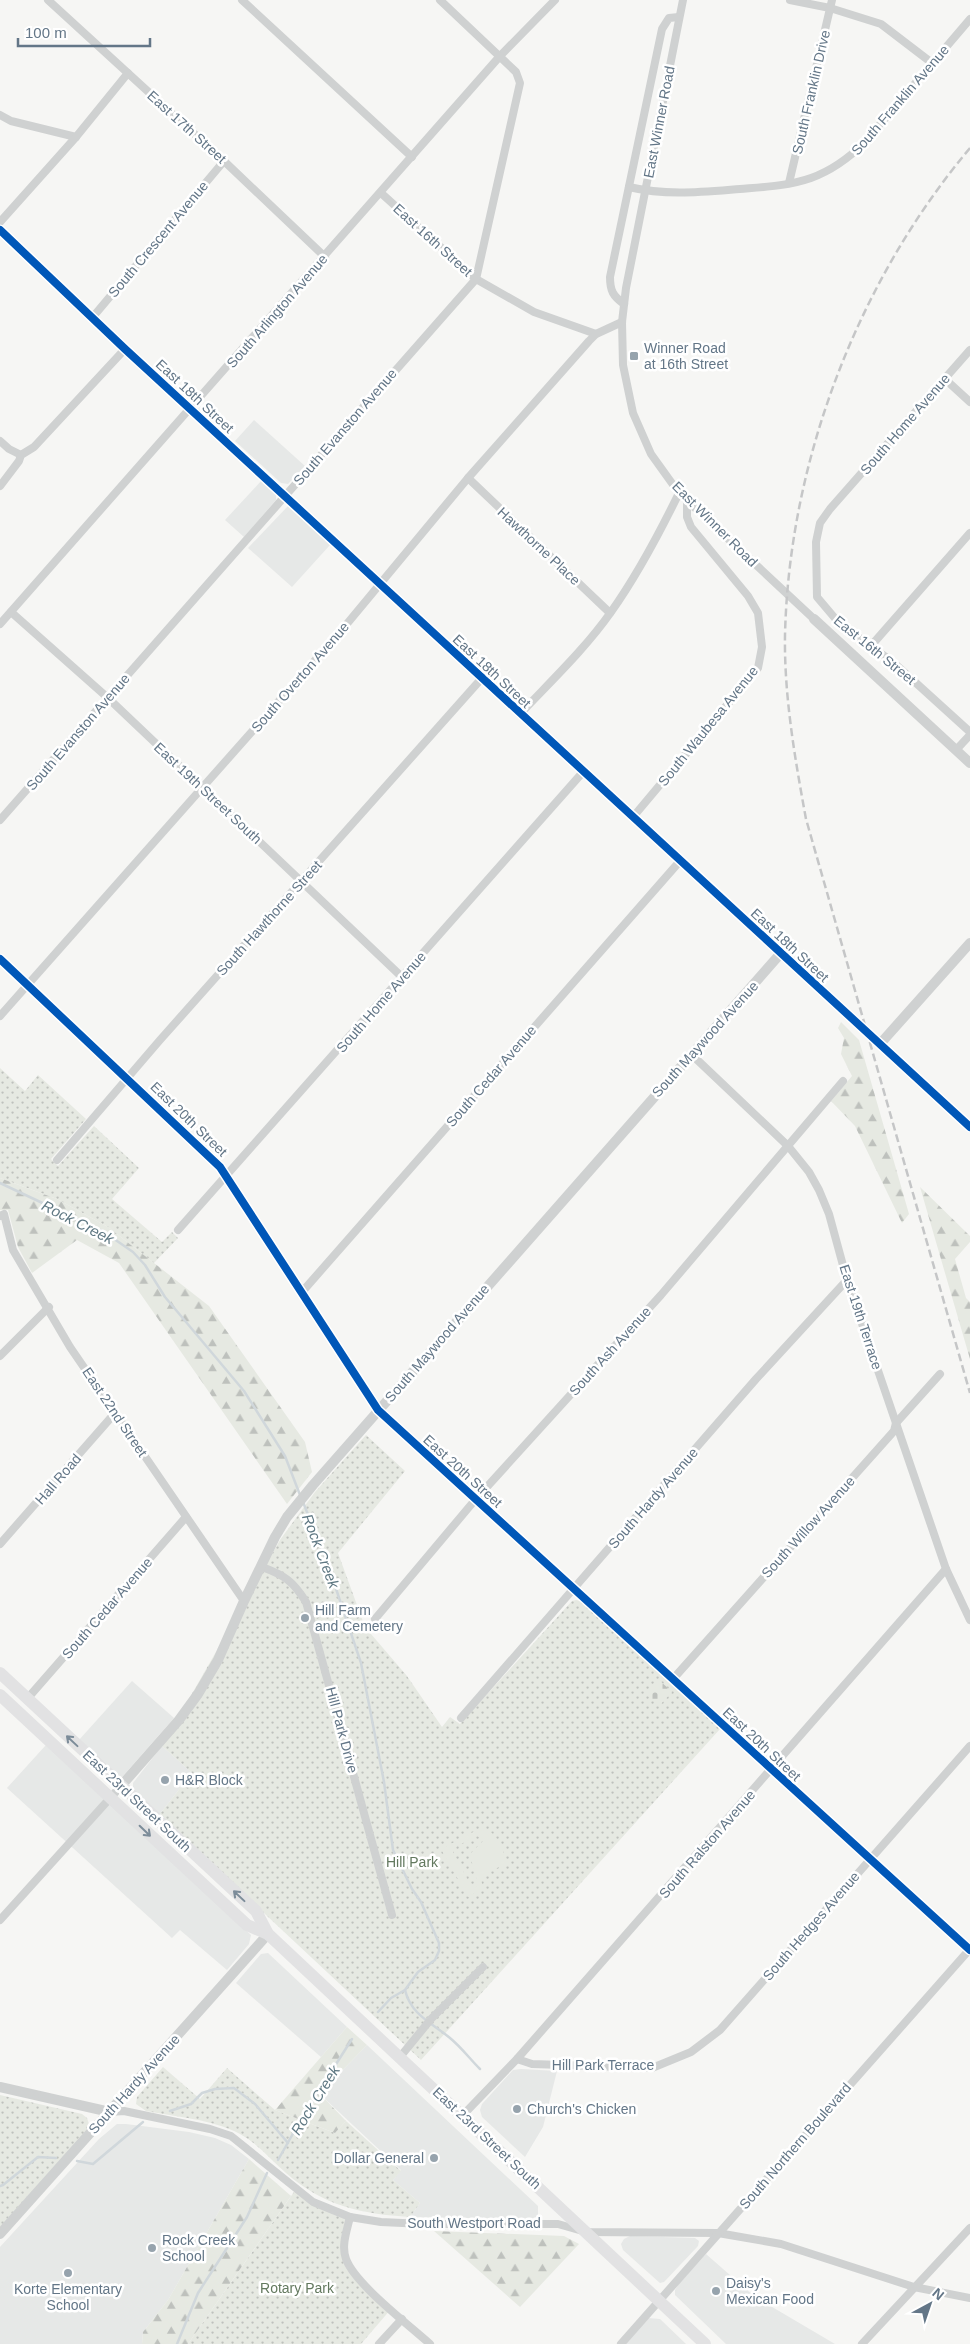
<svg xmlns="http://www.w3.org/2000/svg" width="970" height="2344" viewBox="0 0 970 2344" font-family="Helvetica,sans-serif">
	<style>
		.built { fill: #e6e8e7 }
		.green { fill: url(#green-dots) }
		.forest { fill: url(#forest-firs) }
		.cemetery { fill: url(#cemetery-stones) }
		.pitch { fill: #e6e9e2; fill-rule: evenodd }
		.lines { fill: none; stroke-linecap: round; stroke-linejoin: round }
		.stream { stroke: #d0d7db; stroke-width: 2.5 }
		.minor { stroke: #cfd1d1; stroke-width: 8 }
		.tertiary { stroke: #cfd1d1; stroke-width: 10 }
		.primary { stroke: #e2e2e3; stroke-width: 12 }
		.rail { stroke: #c5c6c7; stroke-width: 2.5; stroke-dasharray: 8 4; stroke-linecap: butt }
		.cycleway-casing { stroke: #fff; stroke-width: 11 }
		.cycleway { stroke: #0057b8; stroke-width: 8 }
		.oneway { stroke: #7c8c99 }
		.poi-dot { fill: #96a3ad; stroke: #fff; stroke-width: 2 }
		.labels { text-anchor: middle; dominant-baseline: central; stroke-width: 5; stroke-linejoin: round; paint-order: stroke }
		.street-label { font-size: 14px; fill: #637687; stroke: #fff }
		.poi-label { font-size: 14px; fill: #637687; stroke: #fff; text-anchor: start }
		.park-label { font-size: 14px; fill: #63795f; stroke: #fff }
		.water-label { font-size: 15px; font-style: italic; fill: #5f7883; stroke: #fff }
	</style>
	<defs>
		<pattern id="green-dots" width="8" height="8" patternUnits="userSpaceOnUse" patternTransform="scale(1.25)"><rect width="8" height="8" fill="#e6e9e2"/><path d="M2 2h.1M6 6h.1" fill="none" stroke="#bec1bd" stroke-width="1.8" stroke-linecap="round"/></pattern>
		<pattern id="forest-firs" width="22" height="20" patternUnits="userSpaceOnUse" patternTransform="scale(1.25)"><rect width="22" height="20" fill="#e6e9e2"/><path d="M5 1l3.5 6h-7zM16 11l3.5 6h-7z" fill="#bec1bd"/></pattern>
		<pattern id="cemetery-stones" width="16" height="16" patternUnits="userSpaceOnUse" patternTransform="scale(1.25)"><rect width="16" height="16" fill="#e6e9e2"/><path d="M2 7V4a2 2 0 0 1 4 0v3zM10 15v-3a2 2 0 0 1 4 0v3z" fill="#bec1bd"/></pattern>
	</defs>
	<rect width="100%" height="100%" fill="#f6f6f4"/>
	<g class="built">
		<path d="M254,420L305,466L288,484L281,483L235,441Z"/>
		<path d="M262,480L276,493V500L244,537L225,520Z"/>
		<path d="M288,506L330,545L292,587L248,548Z"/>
		<path d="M132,1681L174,1718L122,1777L117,1776L79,1740Z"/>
		<path d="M46,1745L251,1935L249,1944L227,1970L180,1930L172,1938L7,1788Z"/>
		<path d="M162,1746L192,1773L159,1815L136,1794L133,1788V1783Z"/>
		<path d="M268,1953L347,2027L321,2057L236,1983L261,1954Z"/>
		<path d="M367,2045L538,2206V2216L531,2219L410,2217L420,2203L393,2180L401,2170L324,2098L334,2079Z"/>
		<path d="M521,2069L557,2071L543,2127L525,2157L482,2117L480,2110L482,2104L513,2070Z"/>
		<path d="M117,2124H126L189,2132L215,2138L231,2145L249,2159L168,2300L143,2332L142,2344H0V2247L99,2139Z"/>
		<path d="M630,2236L695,2238L699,2241L698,2246L664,2282L660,2283L623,2250L621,2244L624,2239Z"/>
		<path d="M706,2254L755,2297L835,2344H726L675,2295V2290L680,2282Z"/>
		<path d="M648,2318L660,2319L686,2344H626Z"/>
	</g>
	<g class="green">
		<path d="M0,1068L25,1091L38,1075L86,1119L51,1159L58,1166L94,1126L139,1168L112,1199L162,1242L172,1232L178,1238L154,1263L108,1227L57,1199L0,1178Z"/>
		<path d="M366,1435L405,1471L338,1553L365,1627L407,1676L442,1727L450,1717L460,1724L572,1601L576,1600L581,1601L720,1729L421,2060L159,1815L192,1773L162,1746L280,1540L315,1492Z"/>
		<path d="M163,2067L200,2099L227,2068L275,2110L335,2133L346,2121L401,2171L393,2180L420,2203L410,2217C361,2214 324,2206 286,2173C271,2160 257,2143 240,2134C212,2119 176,2117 146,2111L136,2104L137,2097Z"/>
		<path d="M0,2095L82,2114L87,2118L90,2127L0,2227Z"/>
		<path d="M296,2189L350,2217L345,2257L355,2275L391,2309L361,2344H188Z"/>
	</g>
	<g class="forest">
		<path d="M841,1022L859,1040L909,1214L902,1223L855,1126L831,1101L852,1076L841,1054L844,1038L838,1028Z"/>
		<path d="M0,1178L57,1199L108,1227L209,1306L305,1442L312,1472L287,1504L119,1263L77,1240L32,1273L18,1247L8,1210H0Z"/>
		<path d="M920,1187L970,1236V1242L955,1259L966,1298L970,1302V1359Z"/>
		<path d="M347,2027L367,2045L334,2079L324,2098L346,2121L335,2133L275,2110Z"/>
		<path d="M249,2159L291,2196L188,2344H142L143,2332L168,2300Z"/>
		<path d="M434,2231L564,2236L579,2244L520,2307Z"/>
	</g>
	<path class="cemetery" d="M658,1679L672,1692L659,1706L645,1693Z"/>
	<path class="pitch" d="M477,1830C481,1830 486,1830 489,1831C497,1835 506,1854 506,1863L483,1876L481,1880L483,1888L468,1897L442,1851L445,1847ZM477,1836L482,1838L483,1841L470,1854C473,1866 473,1872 479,1884L474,1888L471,1886L453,1852L457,1846Z"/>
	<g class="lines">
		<g class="stream">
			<path d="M0,1183L104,1232L133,1252L145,1265L165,1297L244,1391L285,1456L300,1495"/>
			<path d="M303,1502L328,1565L361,1663L384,1782L393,1850L412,1889L421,1902L439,1943V1951L435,1960L418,1972L405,1990L391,1998L378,2012"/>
			<path d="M405,1990C411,2015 432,2023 450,2038C461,2047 470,2059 480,2069"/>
			<path d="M170,2111L191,2104L202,2093L215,2089L234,2088L255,2104L288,2143"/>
			<path d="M278,2160L303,2116L352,2039"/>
			<path d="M77,2161L93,2164L143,2122"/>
			<path d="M0,2186L3,2185L38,2157L56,2158"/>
			<path d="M177,2344L198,2293L247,2217L267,2173"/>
		</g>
		<g class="minor">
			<path d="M48,0L224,161L325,257"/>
			<path d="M242,0L412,157"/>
			<path d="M683,0L626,288L622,322L623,365L633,413L651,454L679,493L814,619"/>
			<path d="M790,0L830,8L881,24L932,63"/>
			<path d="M0,115L11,121L76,137"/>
			<path d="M789,183L832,0"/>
			<path d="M629,187C666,196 702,192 740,189C764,187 788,186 811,178C833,170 849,158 865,142L970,19"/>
			<path d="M381,193L476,279L534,312L596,334"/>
			<path d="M0,222L76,137L128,73"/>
			<path d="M0,230L125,349L781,953"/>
			<path d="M624,304C613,296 610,291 610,277L662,29L669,18L679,17"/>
			<path d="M92,318L224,161"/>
			<path d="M970,350L830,509L820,523L816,542L817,597L839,623L894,663L970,732"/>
			<path d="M946,380L970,402"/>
			<path d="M0,441L9,449L21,455"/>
			<path d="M468,478L610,613"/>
			<path d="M0,486L19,461L21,455L34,447L125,349"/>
			<path d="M11,612L108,698L403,978"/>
			<path d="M0,624L500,56L555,0"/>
			<path d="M870,647L970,533"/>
			<path d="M520,714C551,681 585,649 611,612C638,574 659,534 679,493"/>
			<path d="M956,750L970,735"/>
			<path d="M633,817L758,668L762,647L758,613L748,596L691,527L687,517V500"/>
			<path d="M0,820L476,279L520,83L516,72L440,0"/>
			<path d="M0,959L220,1167L378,1410L970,1950"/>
			<path d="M0,1016L341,631L468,478L589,341L596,334L622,322"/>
			<path d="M880,1044L970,1127"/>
			<path d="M691,1054L788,1146L809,1172L819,1190L829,1214L847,1280L946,1569L970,1620"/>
			<path d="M57,1160L160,1040L482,678"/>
			<path d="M0,1216L4,1214L13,1250L70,1347L244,1601"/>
			<path d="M178,1230L583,772"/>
			<path d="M302,1292L680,861"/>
			<path d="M0,1356L49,1307"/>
			<path d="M0,1544L115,1413"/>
			<path d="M262,1567C284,1575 293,1581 306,1602L392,1915"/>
			<path d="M375,1619L475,1500L661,1295L843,1081"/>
			<path d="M673,1679L894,1431L896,1423L940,1374"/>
			<path d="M27,1699L186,1517"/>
			<path d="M461,1718L756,1379L847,1280"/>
			<path d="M0,1920L121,1786"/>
			<path d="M400,2057L431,2019L483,1967"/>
			<path d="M517,2059L532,2064L652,2068L691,2052L720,2030L970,1746"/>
			<path d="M110,2112L124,2111L210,2129L231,2136L313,2202L350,2217L381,2222L424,2224H558L586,2232L718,2233L781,2244L914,2287L970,2298"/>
			<path d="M463,2115L517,2059L946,1569"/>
			<path d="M350,2217C347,2230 341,2246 346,2259C355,2284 408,2324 430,2344"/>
			<path d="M379,2344L402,2319"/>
			<path d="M621,2344L970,1949"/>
			<path d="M862,2344L970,2228"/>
		</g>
		<g class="tertiary">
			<path d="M814,619L970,763"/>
			<path d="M121,1786L179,1720L198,1694L218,1660L244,1601L275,1537L287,1517L313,1485L781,953L880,1044L970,943"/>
			<path d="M0,2087L110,2112"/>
			<path d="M0,2234L268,1934"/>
		</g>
		<g class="primary">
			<path d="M0,1673L256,1911L268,1934L705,2344"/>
			<path d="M0,1695L247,1925L268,1934"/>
		</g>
		<path class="rail" d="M970,148C858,281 789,461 785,635C784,696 795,759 806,819L970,1393"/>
		<defs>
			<g id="cycleway">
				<path d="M0,230L125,349L970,1127"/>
				<path d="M0,959L220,1167L378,1410L970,1950"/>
			</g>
		</defs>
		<use href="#cycleway" class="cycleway-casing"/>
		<use href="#cycleway" class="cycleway"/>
	</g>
	<defs><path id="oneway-shaft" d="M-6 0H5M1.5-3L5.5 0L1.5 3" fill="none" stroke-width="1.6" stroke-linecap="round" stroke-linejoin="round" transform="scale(1.25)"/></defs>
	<g class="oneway">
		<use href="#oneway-shaft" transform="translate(72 1741) rotate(-137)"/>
		<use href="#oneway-shaft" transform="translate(145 1831) rotate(44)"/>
		<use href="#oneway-shaft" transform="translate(239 1896) rotate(-137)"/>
	</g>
	<g class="poi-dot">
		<rect x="629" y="351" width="10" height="10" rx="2.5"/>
		<circle cx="305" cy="1618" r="5"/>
		<circle cx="165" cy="1780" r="5"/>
		<circle cx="517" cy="2109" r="5"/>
		<circle cx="434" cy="2158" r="5"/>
		<circle cx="152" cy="2248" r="5"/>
		<circle cx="68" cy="2273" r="5"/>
		<circle cx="716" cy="2291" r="5"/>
	</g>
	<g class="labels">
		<g class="street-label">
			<text transform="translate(811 92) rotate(-77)">South Franklin Drive</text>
			<text transform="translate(900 100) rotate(-49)">South Franklin Avenue</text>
			<text transform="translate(659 122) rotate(-79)">East Winner Road</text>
			<text transform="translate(187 127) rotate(42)">East 17th Street</text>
			<text transform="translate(158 239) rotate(-50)">South Crescent Avenue</text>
			<text transform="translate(433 240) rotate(42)">East 16th Street</text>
			<text transform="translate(277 311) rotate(-49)">South Arlington Avenue</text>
			<text transform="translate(195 396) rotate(43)">East 18th Street</text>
			<text transform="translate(905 424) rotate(-49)">South Home Avenue</text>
			<text transform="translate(345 427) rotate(-49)">South Evanston Avenue</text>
			<text transform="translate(715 524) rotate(45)">East Winner Road</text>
			<text transform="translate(539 546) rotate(43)">Hawthorne Place</text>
			<text transform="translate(875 650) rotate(39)">East 16th Street</text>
			<text transform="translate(492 671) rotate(43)">East 18th Street</text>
			<text transform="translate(300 677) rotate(-49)">South Overton Avenue</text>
			<text transform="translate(708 726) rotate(-51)">South Waubesa Avenue</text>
			<text transform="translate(78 732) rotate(-49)">South Evanston Avenue</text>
			<text transform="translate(208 793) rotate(43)">East 19th Street South</text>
			<text transform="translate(269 918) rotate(-48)">South Hawthorne Street</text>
			<text transform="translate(790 945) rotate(43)">East 18th Street</text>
			<text transform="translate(381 1002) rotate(-49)">South Home Avenue</text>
			<text transform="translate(705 1039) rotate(-48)">South Maywood Avenue</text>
			<text transform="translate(491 1076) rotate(-49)">South Cedar Avenue</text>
			<text transform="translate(189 1119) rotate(44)">East 20th Street</text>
			<text transform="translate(861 1317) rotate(72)">East 19th Terrace</text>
			<text transform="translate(437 1343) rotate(-49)">South Maywood Avenue</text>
			<text transform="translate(610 1351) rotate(-48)">South Ash Avenue</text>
			<text transform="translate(115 1412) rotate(56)">East 22nd Street</text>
			<text transform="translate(463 1471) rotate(42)">East 20th Street</text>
			<text transform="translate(58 1479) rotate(-49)">Hall Road</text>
			<text transform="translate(653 1498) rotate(-49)">South Hardy Avenue</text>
			<text transform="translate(808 1527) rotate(-48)">South Willow Avenue</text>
			<text transform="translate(107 1608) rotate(-49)">South Cedar Avenue</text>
			<text transform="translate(342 1730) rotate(75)">Hill Park Drive</text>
			<text transform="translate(762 1744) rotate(43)">East 20th Street</text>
			<text transform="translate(137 1801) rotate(43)">East 23rd Street South</text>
			<text transform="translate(707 1844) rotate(-49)">South Ralston Avenue</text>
			<text transform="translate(811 1926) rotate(-49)">South Hedges Avenue</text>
			<text x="603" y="2065">Hill Park Terrace</text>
			<text transform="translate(134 2084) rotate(-48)">South Hardy Avenue</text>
			<text transform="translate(487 2138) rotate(43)">East 23rd Street South</text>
			<text transform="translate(795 2146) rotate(-49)">South Northern Boulevard</text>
			<text x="474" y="2223">South Westport Road</text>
		</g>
		<g class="poi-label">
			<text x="644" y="348">Winner Road<tspan x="644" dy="16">at 16th Street</tspan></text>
			<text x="315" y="1610">Hill Farm<tspan x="315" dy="16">and Cemetery</tspan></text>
			<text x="175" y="1780">H&amp;R Block</text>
			<text x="527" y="2109">Church's Chicken</text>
			<text x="424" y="2158" text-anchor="end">Dollar General</text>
			<text x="162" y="2240">Rock Creek<tspan x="162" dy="16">School</tspan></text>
			<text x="726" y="2283">Daisy's<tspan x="726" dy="16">Mexican Food</tspan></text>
			<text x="68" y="2289" text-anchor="middle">Korte Elementary<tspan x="68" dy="16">School</tspan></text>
		</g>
		<g class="park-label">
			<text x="412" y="1862">Hill Park</text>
			<text x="297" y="2288">Rotary Park</text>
		</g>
		<g class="water-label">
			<text transform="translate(78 1222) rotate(27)">Rock Creek</text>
			<text transform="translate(321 1551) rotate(69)">Rock Creek</text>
			<text transform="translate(315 2100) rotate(-58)">Rock Creek</text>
		</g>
	</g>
	<g transform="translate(930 2304) rotate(40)" stroke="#ffffff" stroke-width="4" paint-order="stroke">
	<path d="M0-4L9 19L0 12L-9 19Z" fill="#637687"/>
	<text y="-8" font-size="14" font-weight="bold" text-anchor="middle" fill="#637687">N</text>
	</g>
	<path d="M18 38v8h132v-8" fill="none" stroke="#637687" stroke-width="2.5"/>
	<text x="25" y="38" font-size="15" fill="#637687" stroke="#ffffff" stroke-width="4" paint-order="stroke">100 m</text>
</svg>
